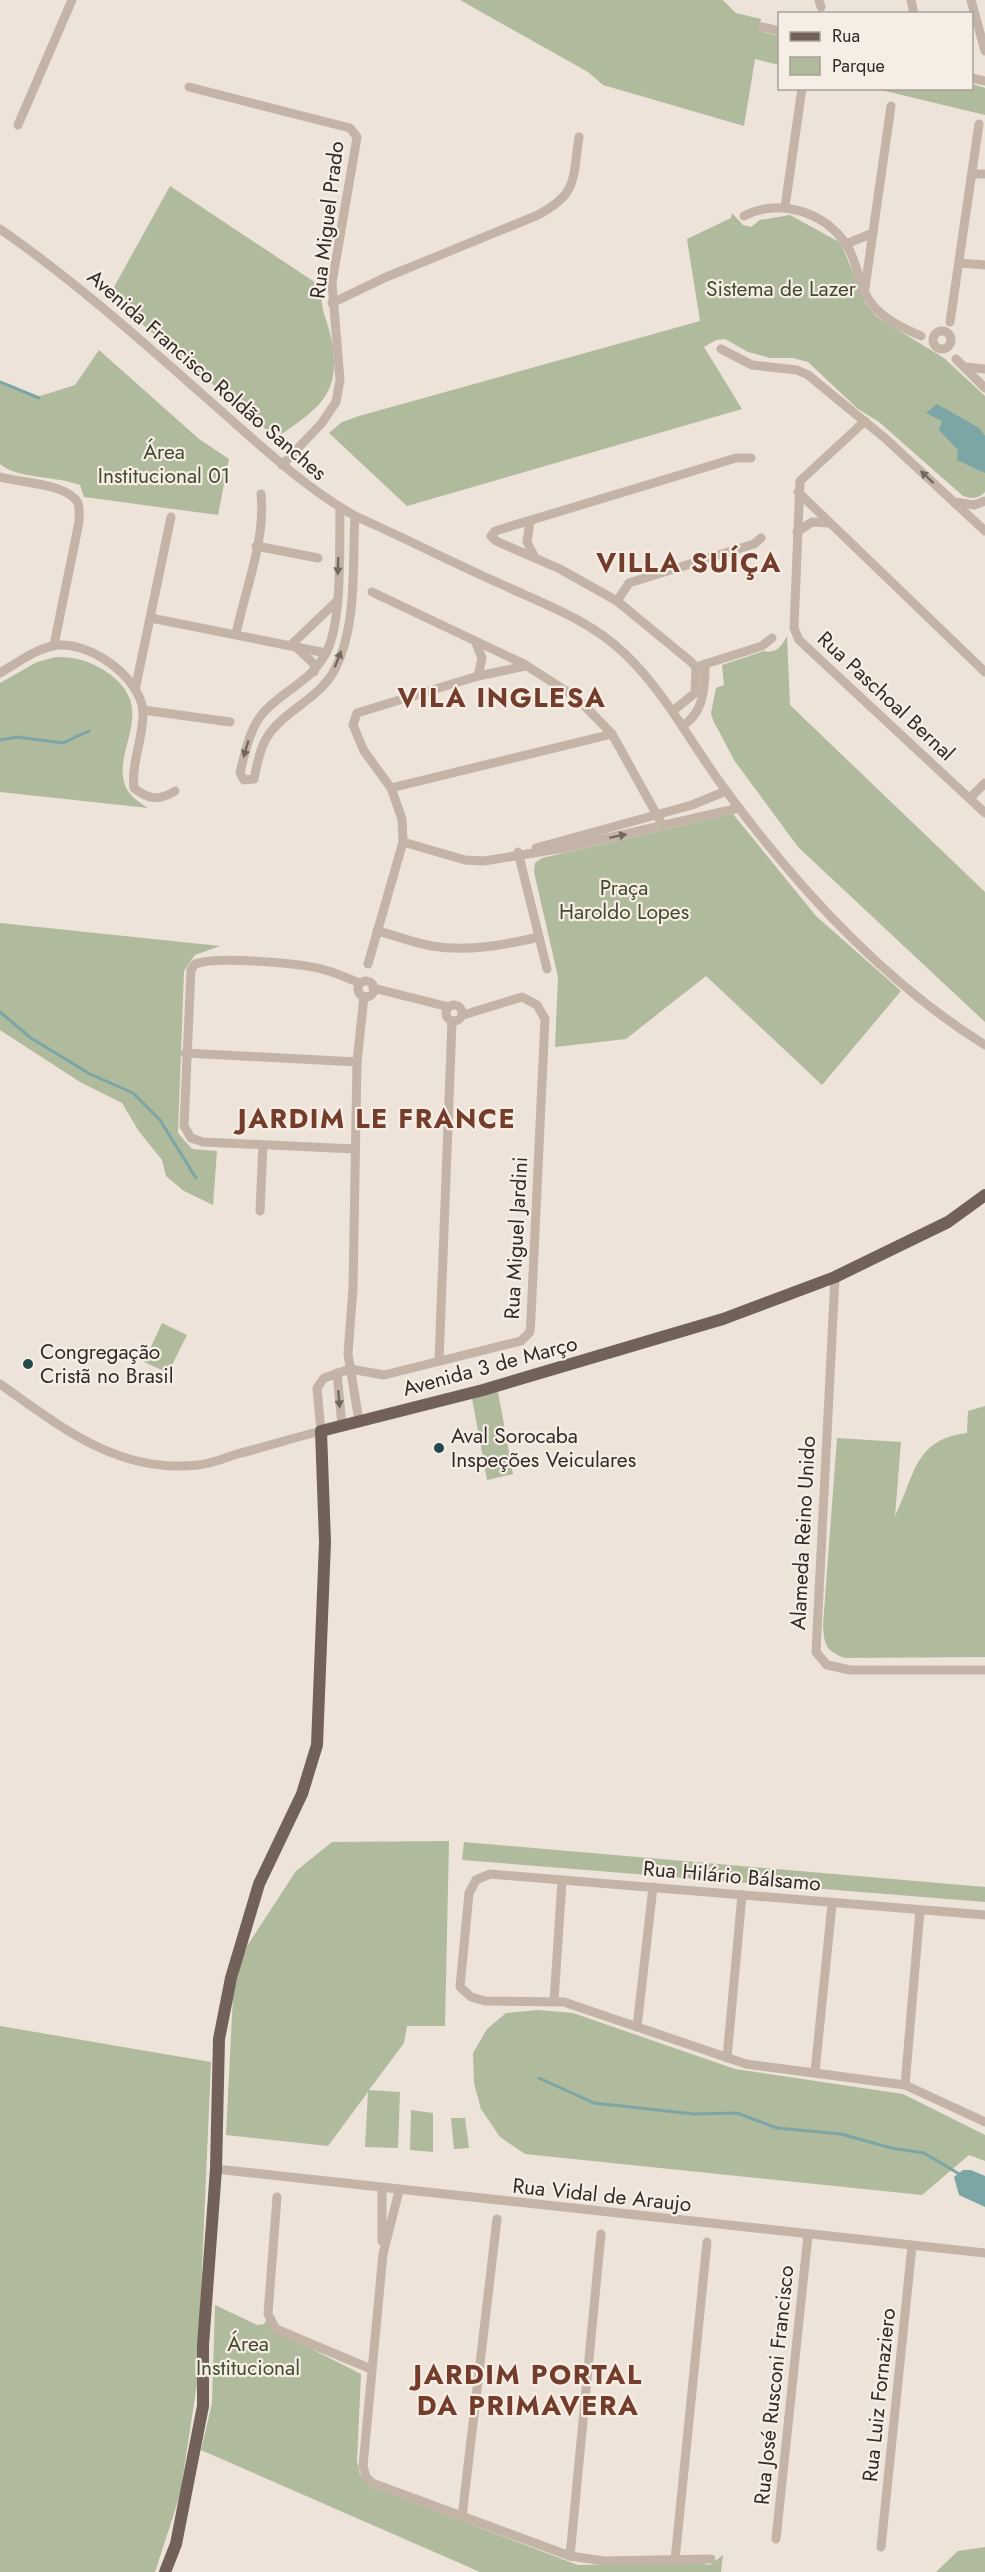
<svg xmlns="http://www.w3.org/2000/svg" width="985" height="2572" viewBox="0 0 985 2572" font-family="Jost,sans-serif">
	<style>
		.green { fill: #b0ba9c }
		.water { fill: #7ca5a6 }
		.lines { fill: none; stroke-linecap: round; stroke-linejoin: round }
		.stream { stroke: #7ca5a6; stroke-width: 3 }
		.minor { stroke: #c3b4a7; stroke-width: 9 }
		.major { stroke: #716159; stroke-width: 12 }
		.oneway { fill: #736860 }
		.poi-dot { fill: #224a4c; stroke: #f6eee5; stroke-width: 2 }
		.labels { text-anchor: middle; dominant-baseline: central; stroke-width: 4.5; stroke-linejoin: round; paint-order: stroke }
		.street-label { font-size: 21px; fill: #312a26; stroke: #f6eee5 }
		.park-label { font-size: 21px; fill: #414b2e; stroke: #f6eee5 }
		.poi-label { font-size: 21px; fill: #312a26; stroke: #f6eee5; text-anchor: start }
		.district-label { font-size: 27px; font-weight: bold; letter-spacing: 1.5px; fill: #743c2b; stroke: #f6eee5 }
	</style>
	<rect width="100%" height="100%" fill="#ede3d9"/>
	<g class="green">
		<path d="M460,0H723L736,13L761,19L759,31L779,36V65L755,59L744,126L603,85L588,72Z"/>
		<path d="M972,84L985,88V115L877,89L972,88Z"/>
		<path d="M170,186L322,287C320,311 326,315 331,337C343,394 319,408 276,438L109,296Z"/>
		<path d="M732,213L743,225L751,227L760,220L790,215L841,243L865,303L877,317L944,358L985,396V492C978,499 972,499 963,496L879,422L858,409L808,362L793,358H770L748,352L725,339L716,340L704,347L742,409L407,506L329,433L342,422L359,416L700,321L687,239L731,218Z"/>
		<path d="M99,350L199,439L229,459L218,515L84,497L80,485C58,476 16,479 0,464V382L37,397L75,385Z"/>
		<path d="M787,636L790,705L985,892V1022L798,847L734,760L713,720L711,713L716,688L724,685L722,665L764,651C776,654 782,646 787,636Z"/>
		<path d="M56,657C77,657 91,661 108,673C159,709 112,749 125,785C129,796 139,802 148,808L0,792V683L37,662Z"/>
		<path d="M733,814L816,916L901,991L822,1085L706,976L626,1039L555,1047L558,977L534,872L535,863L542,858Z"/>
		<path d="M0,923L220,946L195,955L184,971L178,1133L192,1149L217,1151L213,1205L184,1191L166,1176L162,1160L138,1130L122,1103L80,1082L0,1030Z"/>
		<path d="M162,1323L187,1335L168,1373L144,1362Z"/>
		<path d="M498,1392L513,1474L487,1480L472,1398Z"/>
		<path d="M985,1406V1657L845,1658C826,1651 824,1645 823,1625L837,1438L901,1442L895,1516C915,1476 914,1439 967,1433L968,1411Z"/>
		<path d="M449,1841L445,2026H407L404,2043L369,2090L400,2092L398,2148L365,2147L368,2092L328,2146L226,2135L233,1996L242,1960L247,1946L296,1871L332,1842Z"/>
		<path d="M464,1842L985,1887V1902L462,1860Z"/>
		<path d="M538,2010L573,2013L735,2069L903,2094L985,2135V2161L969,2155L922,2195L525,2154L500,2137L481,2109L474,2083L473,2053L487,2029L506,2013Z"/>
		<path d="M0,2026L211,2062L197,2384L180,2495L155,2572H0Z"/>
		<path d="M411,2110L433,2113V2152L410,2150Z"/>
		<path d="M451,2118H465L469,2148L454,2149Z"/>
		<path d="M215,2305L257,2325L264,2324L267,2319L272,2329L361,2374L357,2461L360,2475L372,2487L578,2565L698,2563L710,2565L723,2555L721,2572H480L201,2450L212,2403Z"/>
		<path d="M985,2547V2572H936L958,2551Z"/>
	</g>
	<g class="water">
		<path d="M937,404L979,428L985,436V473L957,460L958,450L939,430L942,421L926,413Z"/>
		<path d="M963,2170H971L985,2176V2207L959,2195L954,2177Z"/>
	</g>
	<g class="lines">
		<g class="stream">
			<path d="M0,382L39,398"/>
			<path d="M0,740L17,737L63,743L89,731"/>
			<path d="M0,1012L31,1038L90,1074L133,1093L160,1120L196,1178"/>
			<path d="M539,2078L594,2103L694,2114L737,2113L777,2128L841,2134L891,2148L924,2153L961,2175"/>
		</g>
		<g class="minor">
			<path d="M819,0L821,7"/>
			<path d="M911,0L914,14"/>
			<path d="M971,0L985,51"/>
			<path d="M762,27L780,31"/>
			<path d="M972,78L985,81"/>
			<path d="M189,87L350,128L357,137L332,283L340,380L336,402L321,424L282,465"/>
			<path d="M18,125L72,0"/>
			<path d="M972,174H985"/>
			<path d="M785,207L802,88"/>
			<path d="M744,216C779,198 823,211 846,244C858,262 858,286 871,303C883,319 903,328 921,336"/>
			<path d="M0,229C75,281 143,342 212,403C258,443 301,485 355,516C405,538 453,563 503,585C546,605 590,620 625,654C667,694 692,746 727,792C797,887 884,982 985,1045"/>
			<path d="M846,244L873,233"/>
			<path d="M959,263L985,265"/>
			<path d="M865,288L891,106"/>
			<path d="M332,303L384,278L538,215C579,193 572,180 579,137"/>
			<path d="M950,322L979,124"/>
			<circle cx="942" cy="340" r="9"/>
			<path d="M721,349L752,365L797,370L808,375L886,439L985,531"/>
			<path d="M956,359L985,388"/>
			<path d="M966,367L985,369"/>
			<path d="M865,421L800,481L794,628L799,640L985,813"/>
			<path d="M0,477C21,483 67,483 78,503C80,508 79,516 79,522L54,645"/>
			<path d="M798,492L985,672"/>
			<path d="M955,502L974,505L985,501"/>
			<path d="M340,507C339,545 343,621 326,653C311,682 282,691 263,713C249,730 245,753 240,773L244,780L254,779C257,765 259,751 266,739C282,711 318,700 334,671C358,626 352,565 355,516"/>
			<path d="M530,521L527,542L535,558"/>
			<path d="M797,532L812,522L830,523"/>
			<path d="M256,546L318,558"/>
			<path d="M372,592L524,664L577,698L612,734L663,826"/>
			<path d="M617,601L629,583L754,544L761,538"/>
			<path d="M151,618L326,653"/>
			<path d="M236,634C245,590 266,539 261,494"/>
			<path d="M476,643L482,658L478,676"/>
			<path d="M291,645L336,602"/>
			<path d="M298,649L314,664V672"/>
			<path d="M696,667L762,646L772,638"/>
			<path d="M0,673C16,664 35,649 53,646C87,639 140,676 143,711C144,737 131,762 134,788C149,800 159,801 175,791"/>
			<path d="M135,690L171,517"/>
			<path d="M143,710L230,722"/>
			<path d="M674,710L695,693L696,667L690,661L617,601L560,569L496,541L491,536L495,531L736,458H751"/>
			<path d="M682,726C704,713 705,688 705,664"/>
			<path d="M391,788L612,734"/>
			<path d="M970,798L985,783"/>
			<path d="M403,842L465,860L484,861L564,848L739,808"/>
			<path d="M536,848L692,805L726,791"/>
			<path d="M518,852L547,969"/>
			<path d="M377,931C395,935 413,943 432,946C468,952 504,945 539,937"/>
			<path d="M368,964L403,842L402,819L391,788L364,751L353,725L357,713L478,676L526,666"/>
			<circle cx="366" cy="989" r="8"/>
			<path d="M373,988L449,1007"/>
			<circle cx="454" cy="1013" r="8"/>
			<path d="M185,1053L357,1062"/>
			<path d="M355,1149L203,1142L191,1138L184,1126L191,970L195,964C217,956 301,963 325,970C337,973 349,979 360,983"/>
			<path d="M260,1211L263,1145"/>
			<path d="M835,1277L816,1652L827,1665L850,1670H985"/>
			<path d="M439,1361L452,1021"/>
			<path d="M337,1373L342,1426"/>
			<path d="M0,1384C61,1427 118,1474 198,1465C211,1464 225,1458 237,1454C265,1447 293,1438 321,1431L317,1388L324,1378L350,1369L384,1375L521,1341L530,1332L531,1317L545,1019L537,1005L522,997L463,1015"/>
			<path d="M359,1421L348,1354L353,1288L357,1062L364,996"/>
			<path d="M985,1915L490,1874L476,1880L469,1893L460,1987L471,1997L485,2001L564,2002L746,2064L905,2085L985,2122"/>
			<path d="M554,2001L562,1881"/>
			<path d="M637,2027L653,1887"/>
			<path d="M727,2058L742,1895"/>
			<path d="M815,2072L832,1904"/>
			<path d="M905,2085L920,1910"/>
			<path d="M216,2169L985,2253"/>
			<path d="M382,2189V2241"/>
			<path d="M399,2191L383,2254L363,2466L366,2477L372,2483L570,2556L604,2561L711,2559"/>
			<path d="M277,2197L268,2314L276,2329L371,2369"/>
			<path d="M462,2517L497,2219"/>
			<path d="M776,2539L808,2235"/>
			<path d="M881,2547L912,2246"/>
			<path d="M570,2556L601,2234"/>
			<path d="M675,2560L707,2242"/>
		</g>
		<path class="major" d="M165,2572L176,2544L203,2406V2345L216,2169L219,2039L231,1978L259,1884L302,1794L317,1745L325,1542L321,1431L483,1390L723,1319L835,1277L948,1222L985,1195"/>
	</g>
	<defs><path id="oneway-solid" d="M-6-.8H1V-3.2L6.5 0L1 3.2V.8H-6Z" transform="scale(1.5)"/></defs>
	<g class="oneway">
		<use href="#oneway-solid" transform="translate(927 477) rotate(-137)"/>
		<use href="#oneway-solid" transform="translate(338 566) rotate(92)"/>
		<use href="#oneway-solid" transform="translate(338 659) rotate(-69)"/>
		<use href="#oneway-solid" transform="translate(246 749) rotate(106)"/>
		<use href="#oneway-solid" transform="translate(618 836) rotate(-12)"/>
		<use href="#oneway-solid" transform="translate(339 1399) rotate(85)"/>
	</g>
	<g class="poi-dot">
		<circle cx="28" cy="1364" r="6"/>
		<circle cx="439" cy="1448" r="6"/>
	</g>
	<g class="labels">
		<g class="street-label">
			<text transform="translate(327 220) rotate(-83)">Rua Miguel Prado</text>
			<text transform="translate(207 375) rotate(41)">Avenida Francisco Roldão Sanches</text>
			<text transform="translate(886 696) rotate(43)">Rua Paschoal Bernal</text>
			<text transform="translate(516 1238) rotate(-87)">Rua Miguel Jardini</text>
			<text transform="translate(490 1366) rotate(-15)">Avenida 3 de Março</text>
			<text transform="translate(803 1533) rotate(-87)">Alameda Reino Unido</text>
			<text transform="translate(732 1876) rotate(5)">Rua Hilário Bálsamo</text>
			<text transform="translate(602 2195) rotate(6)">Rua Vidal de Araujo</text>
			<text transform="translate(774 2385) rotate(-84)">Rua José Rusconi Francisco</text>
			<text transform="translate(879 2395) rotate(-84)">Rua Luiz Fornaziero</text>
		</g>
		<g class="park-label">
			<text x="781" y="289">Sistema de Lazer</text>
			<text x="164" y="452">Área<tspan x="164" dy="24">Institucional 01</tspan></text>
			<text x="624" y="888">Praça<tspan x="624" dy="24">Haroldo Lopes</tspan></text>
			<text x="248" y="2344">Área<tspan x="248" dy="24">Institucional</tspan></text>
		</g>
		<g class="poi-label">
			<text x="40" y="1352">Congregação<tspan x="40" dy="24">Cristã no Brasil</tspan></text>
			<text x="451" y="1436">Aval Sorocaba<tspan x="451" dy="24">Inspeções Veiculares</tspan></text>
		</g>
		<g class="district-label">
			<text x="689" y="562">VILLA SUÍÇA</text>
			<text x="502" y="697">VILA INGLESA</text>
			<text x="377" y="1118">JARDIM LE FRANCE</text>
			<text x="528" y="2374">JARDIM PORTAL<tspan x="528" dy="31">DA PRIMAVERA</tspan></text>
		</g>
	</g>
	<rect x="778" y="12" width="195" height="78" fill="#f6eee5" stroke="#a7a099" stroke-width="1.5"/>
	<rect x="790" y="32" width="30" height="9" fill="#716159" stroke="#a7a099" stroke-width="1.5"/>
	<text x="832" y="42" font-size="18" fill="#312a26">Rua</text>
	<rect x="790" y="57" width="30" height="18" fill="#b0ba9c" stroke="#a7a099" stroke-width="1.5"/>
	<text x="832" y="72" font-size="18" fill="#312a26">Parque</text>
</svg>
